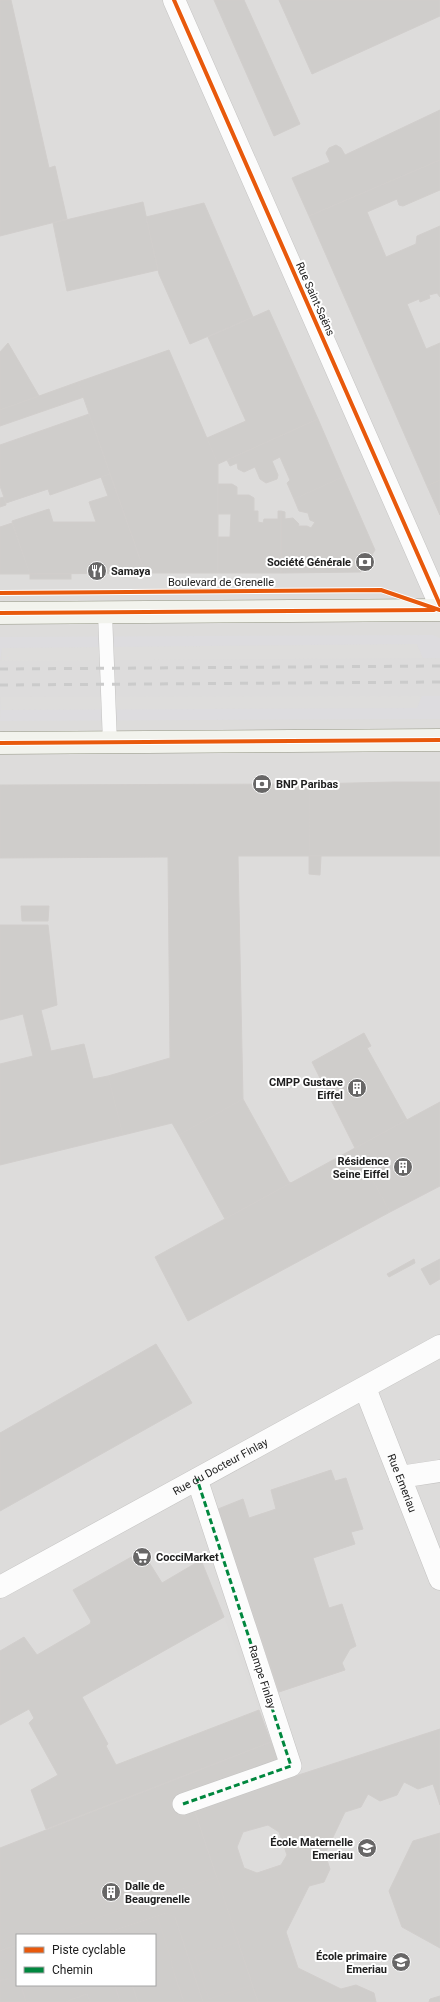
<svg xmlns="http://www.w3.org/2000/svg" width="440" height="2002" viewBox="0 0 440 2002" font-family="Roboto,sans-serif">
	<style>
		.residential { fill: #dddcdb; fill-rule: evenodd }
		.parking { fill: #dedddc }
		.plaza { fill: #dddcdf }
		.pier { fill: #dddcdc }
		.building { fill: #cfcdcb; stroke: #d1cecc; fill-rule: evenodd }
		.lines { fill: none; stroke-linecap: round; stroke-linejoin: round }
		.service-casing { stroke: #c4c3c2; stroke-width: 15 }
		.pedestrian-casing { stroke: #c4c3c2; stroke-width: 22 }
		.minor-casing { stroke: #c4c3c2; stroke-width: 23 }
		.secondary-casing { stroke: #949684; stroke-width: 23 }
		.service { stroke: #fcfcfc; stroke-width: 14 }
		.pedestrian { stroke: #fcfcfc; stroke-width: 21 }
		.minor { stroke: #fcfcfc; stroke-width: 22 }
		.secondary { stroke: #f2f3ed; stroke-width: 22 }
		.rail { stroke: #cbcbcb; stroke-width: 3; stroke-dasharray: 8 8; stroke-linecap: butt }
		.quiet { stroke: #00873e; stroke-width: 3; stroke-dasharray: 6 3; stroke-linecap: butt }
		.cycleway-casing { stroke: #fff; stroke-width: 6 }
		.cycleway { stroke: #e8590c; stroke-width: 4 }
		.labels { text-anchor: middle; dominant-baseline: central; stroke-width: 4; stroke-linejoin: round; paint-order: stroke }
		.street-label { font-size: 11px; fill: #202020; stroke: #fff }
		.poi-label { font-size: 11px; font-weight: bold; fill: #202020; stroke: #fff; text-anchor: end }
	</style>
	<rect width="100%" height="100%" fill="#eeecea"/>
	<path class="residential" d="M0,0H440V2002H0ZM17,1935H155V1985H17Z"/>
	<g class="parking">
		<path d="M417,644L430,675L417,708L1,710L2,648Z"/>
		<path d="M224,1617L259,1710L116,1765L108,1744L82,1697Z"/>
		<path d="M29,1709L34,1718L29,1723L58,1775L31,1790L46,1829L0,1848V1725Z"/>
	</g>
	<path class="plaza" d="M433,635L440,638V719L0,721L1,697V710L417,708L430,675L417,644L2,648L0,661V637Z"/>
	<path class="pier" d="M440,658V696L0,697V661Z"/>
	<g class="building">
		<path d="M0,0H11L49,168L55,166L67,219L0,236Z"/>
		<path d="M214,0H244L300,124L274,136Z"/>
		<path d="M279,0H440V16L312,74Z"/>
		<path d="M440,110V160L309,216L292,178L330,162L326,153L329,148L336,145L341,148L345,155Z"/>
		<path d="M440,160V190L403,206L399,205L397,199L367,212L386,257L416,244L417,236L440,226V297L437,293L429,295L430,298L420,302L419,299L407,304L426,349L440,343V480L427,486L309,216Z"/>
		<path d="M143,202L158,270L67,291L53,223Z"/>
		<path d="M204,203L253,317L190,344L159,274L146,217Z"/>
		<path d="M269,310L318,419L218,464L207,438L246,421L208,337Z"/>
		<path d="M8,343L39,396L0,410V352Z"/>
		<path d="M169,350L218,464V573H145L78,382Z"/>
		<path d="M78,382L84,397L0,426V410Z"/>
		<path d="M89,414L110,474L50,495L48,489L6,503L0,486V445Z"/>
		<path d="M318,419L343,477L294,499L287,483L290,480L280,457L272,461L278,475L277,479L266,483L260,479L255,467L244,472L238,469L237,463L230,466L227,460Z"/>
		<path d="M110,474L145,573L30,574L12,521L49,509L53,522H96L89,502L108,496L101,477Z"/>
		<path d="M343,477L375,550L361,572L281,573V511L285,512V519L293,518L299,524L298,526H307L311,528L315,522L310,520L308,513L299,511L294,499Z"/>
		<path d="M440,480V515L427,486Z"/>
		<path d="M218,484H232L237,487V495H249L254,498V511H258V522L263,523L264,519H278V511H281V573H218V537H230L231,514H218Z"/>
		<path d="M4,497L6,505L0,507V498Z"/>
		<path d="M12,523L30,574H0V527Z"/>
		<rect x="30" y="574" width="41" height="5"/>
		<path d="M395,782H440V856H309L310,784Z"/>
		<path d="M310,784L309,856H238L243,1099L179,1135L172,1123L123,1135L108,1076L170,1058L168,857L0,858V785Z"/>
		<path d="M309,856H321L320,875L309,874Z"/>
		<path d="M21,906H49L48,921H22Z"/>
		<path d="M0,925H48L57,1005L41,1010L51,1051L84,1044L93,1079L108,1076L123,1135L0,1165V1064L33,1056L23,1014L0,1020Z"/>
		<path d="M364,1033L371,1046L367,1048L407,1120L355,1148L312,1062Z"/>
		<path d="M243,1099L289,1182L291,1183L225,1219L179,1135Z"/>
		<path d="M440,1102V1186L390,1212L355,1148Z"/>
		<path d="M355,1148L390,1212L188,1321L155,1257Z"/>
		<path d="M414,1259L415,1263L389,1277L387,1274Z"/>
		<path d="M440,1259V1279L430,1285L421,1269Z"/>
		<path d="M156,1344L192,1403L0,1511V1433Z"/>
		<path d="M331,1470L335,1481L346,1478L363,1529L351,1532L355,1544L313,1558L329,1608L342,1604L356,1646L350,1649L342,1663L345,1670L279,1692L218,1509L243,1499L249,1518L276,1509L271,1490Z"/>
		<path d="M142,1551L162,1583L201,1560L224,1617L82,1697L108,1744L106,1746L116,1765L259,1710L271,1742L46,1829L31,1790L58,1775L29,1723L34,1718L29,1709L0,1725V1651L24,1637L37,1655L90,1624L91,1621L73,1590Z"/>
		<path d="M440,1729V1805L433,1784L418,1789L404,1782L397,1795L380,1801L368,1794L361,1807L345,1812L325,1854L330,1869L324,1882L309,1886L286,1932L298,1968L341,1989L356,1985L374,1993L376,2002H258L194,1809ZM268,1825L279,1832L287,1855L281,1865L257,1873L244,1868L237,1847L243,1832Z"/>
		<path d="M271,1742L286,1779L194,1809L258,2002H0V1848ZM17,1935H155V1985H17Z"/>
		<path d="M440,1833V1948L402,1927L389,1891L413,1841Z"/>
		<path d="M217,1877L238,1942L195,1956L204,1985L209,1999L252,1985L258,2002H132L126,1985H155V1935H110L103,1916Z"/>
		<path d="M217,1877L238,1942L195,1956L204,1985L209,1999L252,1985L258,2002H0V1951L17,1945V1985H155V1935H48Z"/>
		<path d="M217,1877L238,1942L195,1956L204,1985L209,1999L252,1985L258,2002H0V1951L17,1945V1985H155V1935H48Z"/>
		<path d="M166,1913L175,1917L203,2002H120L115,1985H155V1935H107L109,1932Z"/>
		<path d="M157,1916L172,1962H171L174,1973L184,2002H138L132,1985H155V1935H107L109,1932Z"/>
		<path d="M8,1979L17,1985H21L26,2002H0V1980Z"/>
		<path d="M87,1994L90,2002H65Z"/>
		<path d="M440,1996V2002H429L430,1999Z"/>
	</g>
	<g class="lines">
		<defs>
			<path id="service" d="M105,613L110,743"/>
			<path id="pedestrian" d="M183,1804L291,1766L197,1479"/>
			<g id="minor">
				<path d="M174,0L440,605"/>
				<path id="s1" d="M365,1388L440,1579"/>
				<path d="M400,1477L440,1471"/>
				<path id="s2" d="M0,1587L440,1346"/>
			</g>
			<g id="secondary">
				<path d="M0,613L440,610"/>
				<path d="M0,743L440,740"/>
			</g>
		</defs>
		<use href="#service" class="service-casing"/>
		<use href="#pedestrian" class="pedestrian-casing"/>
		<use href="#minor" class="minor-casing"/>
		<use href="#secondary" class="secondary-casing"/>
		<use href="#service" class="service"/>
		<use href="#pedestrian" class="pedestrian"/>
		<use href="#minor" class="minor"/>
		<use href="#secondary" class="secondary"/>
		<g class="rail">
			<path d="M0,669L440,666"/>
			<path d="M0,685L440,682"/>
		</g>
		<path class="quiet" d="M183,1804L291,1766L197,1479"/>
		<defs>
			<g id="cycleway">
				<path d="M174,0L440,605"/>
				<path d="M0,593L381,590L440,610"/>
				<path d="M0,613L434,610"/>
				<path d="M0,743L440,740"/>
			</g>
		</defs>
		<use href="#cycleway" class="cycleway-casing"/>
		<use href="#cycleway" class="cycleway"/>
	</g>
	<defs>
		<symbol id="bank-disc" viewBox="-11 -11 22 22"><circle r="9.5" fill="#686767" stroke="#fff"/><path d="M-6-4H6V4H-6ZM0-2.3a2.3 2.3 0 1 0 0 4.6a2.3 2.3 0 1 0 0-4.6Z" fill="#fff"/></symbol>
		<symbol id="restaurant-disc" viewBox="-11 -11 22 22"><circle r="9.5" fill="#686767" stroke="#fff"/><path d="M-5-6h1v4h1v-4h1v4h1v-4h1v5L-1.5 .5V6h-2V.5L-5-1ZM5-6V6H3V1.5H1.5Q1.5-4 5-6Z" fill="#fff"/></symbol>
		<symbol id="building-disc" viewBox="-11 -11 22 22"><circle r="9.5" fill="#686767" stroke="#fff"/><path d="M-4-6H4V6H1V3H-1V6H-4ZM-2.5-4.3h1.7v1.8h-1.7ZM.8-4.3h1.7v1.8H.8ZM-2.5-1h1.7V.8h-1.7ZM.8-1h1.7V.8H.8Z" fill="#fff"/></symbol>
		<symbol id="supermarket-disc" viewBox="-11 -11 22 22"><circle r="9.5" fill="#686767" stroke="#fff"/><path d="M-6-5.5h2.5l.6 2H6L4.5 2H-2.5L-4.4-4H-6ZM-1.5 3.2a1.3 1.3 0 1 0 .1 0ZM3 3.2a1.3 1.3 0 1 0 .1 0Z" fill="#fff"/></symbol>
		<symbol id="school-disc" viewBox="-11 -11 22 22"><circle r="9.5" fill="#686767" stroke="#fff"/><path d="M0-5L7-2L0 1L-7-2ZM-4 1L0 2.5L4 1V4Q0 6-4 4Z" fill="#fff"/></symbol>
	</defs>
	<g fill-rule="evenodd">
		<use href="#bank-disc" x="354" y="551" width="22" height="22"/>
		<use href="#restaurant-disc" x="86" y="560" width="22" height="22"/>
		<use href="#bank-disc" x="251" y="773" width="22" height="22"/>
		<use href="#building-disc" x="346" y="1077" width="22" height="22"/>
		<use href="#building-disc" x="392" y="1156" width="22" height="22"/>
		<use href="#supermarket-disc" x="131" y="1546" width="22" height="22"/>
		<use href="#school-disc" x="356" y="1837" width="22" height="22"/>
		<use href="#building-disc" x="100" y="1881" width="22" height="22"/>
		<use href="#school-disc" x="390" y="1951" width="22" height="22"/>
	</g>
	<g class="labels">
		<g class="street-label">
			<text transform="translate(315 299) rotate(66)">Rue Saint-Saëns</text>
			<text x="221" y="582">Boulevard de Grenelle</text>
			<text stroke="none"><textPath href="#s2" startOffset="251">Rue du Docteur Finlay</textPath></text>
			<text stroke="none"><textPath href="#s1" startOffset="102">Rue Emeriau</textPath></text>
			<text transform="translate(262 1677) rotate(72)">Rampe Finlay</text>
		</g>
		<g class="poi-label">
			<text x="351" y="562">Société Générale</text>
			<text x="111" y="571" text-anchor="start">Samaya</text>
			<text x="276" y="784" text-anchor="start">BNP Paribas</text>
			<text x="343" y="1082">CMPP Gustave<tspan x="343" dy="13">Eiffel</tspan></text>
			<text x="389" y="1161">Résidence<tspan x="389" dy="13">Seine Eiffel</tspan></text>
			<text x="156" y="1557" text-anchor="start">CocciMarket</text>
			<text x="353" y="1842">École Maternelle<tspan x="353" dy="13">Emeriau</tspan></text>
			<text x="125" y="1886" text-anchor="start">Dalle de<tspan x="125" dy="13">Beaugrenelle</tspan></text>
			<text x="387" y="1956">École primaire<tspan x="387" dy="13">Emeriau</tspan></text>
		</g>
	</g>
	<rect x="16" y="1934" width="140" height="52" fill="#ffffff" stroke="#a6a6a6"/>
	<rect x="24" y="1947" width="20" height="6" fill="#e8590c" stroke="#a6a6a6"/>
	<text x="52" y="1954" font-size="12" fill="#202020">Piste cyclable</text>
	<rect x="24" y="1967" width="20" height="6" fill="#00873e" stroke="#a6a6a6"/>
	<text x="52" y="1974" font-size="12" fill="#202020">Chemin</text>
</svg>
